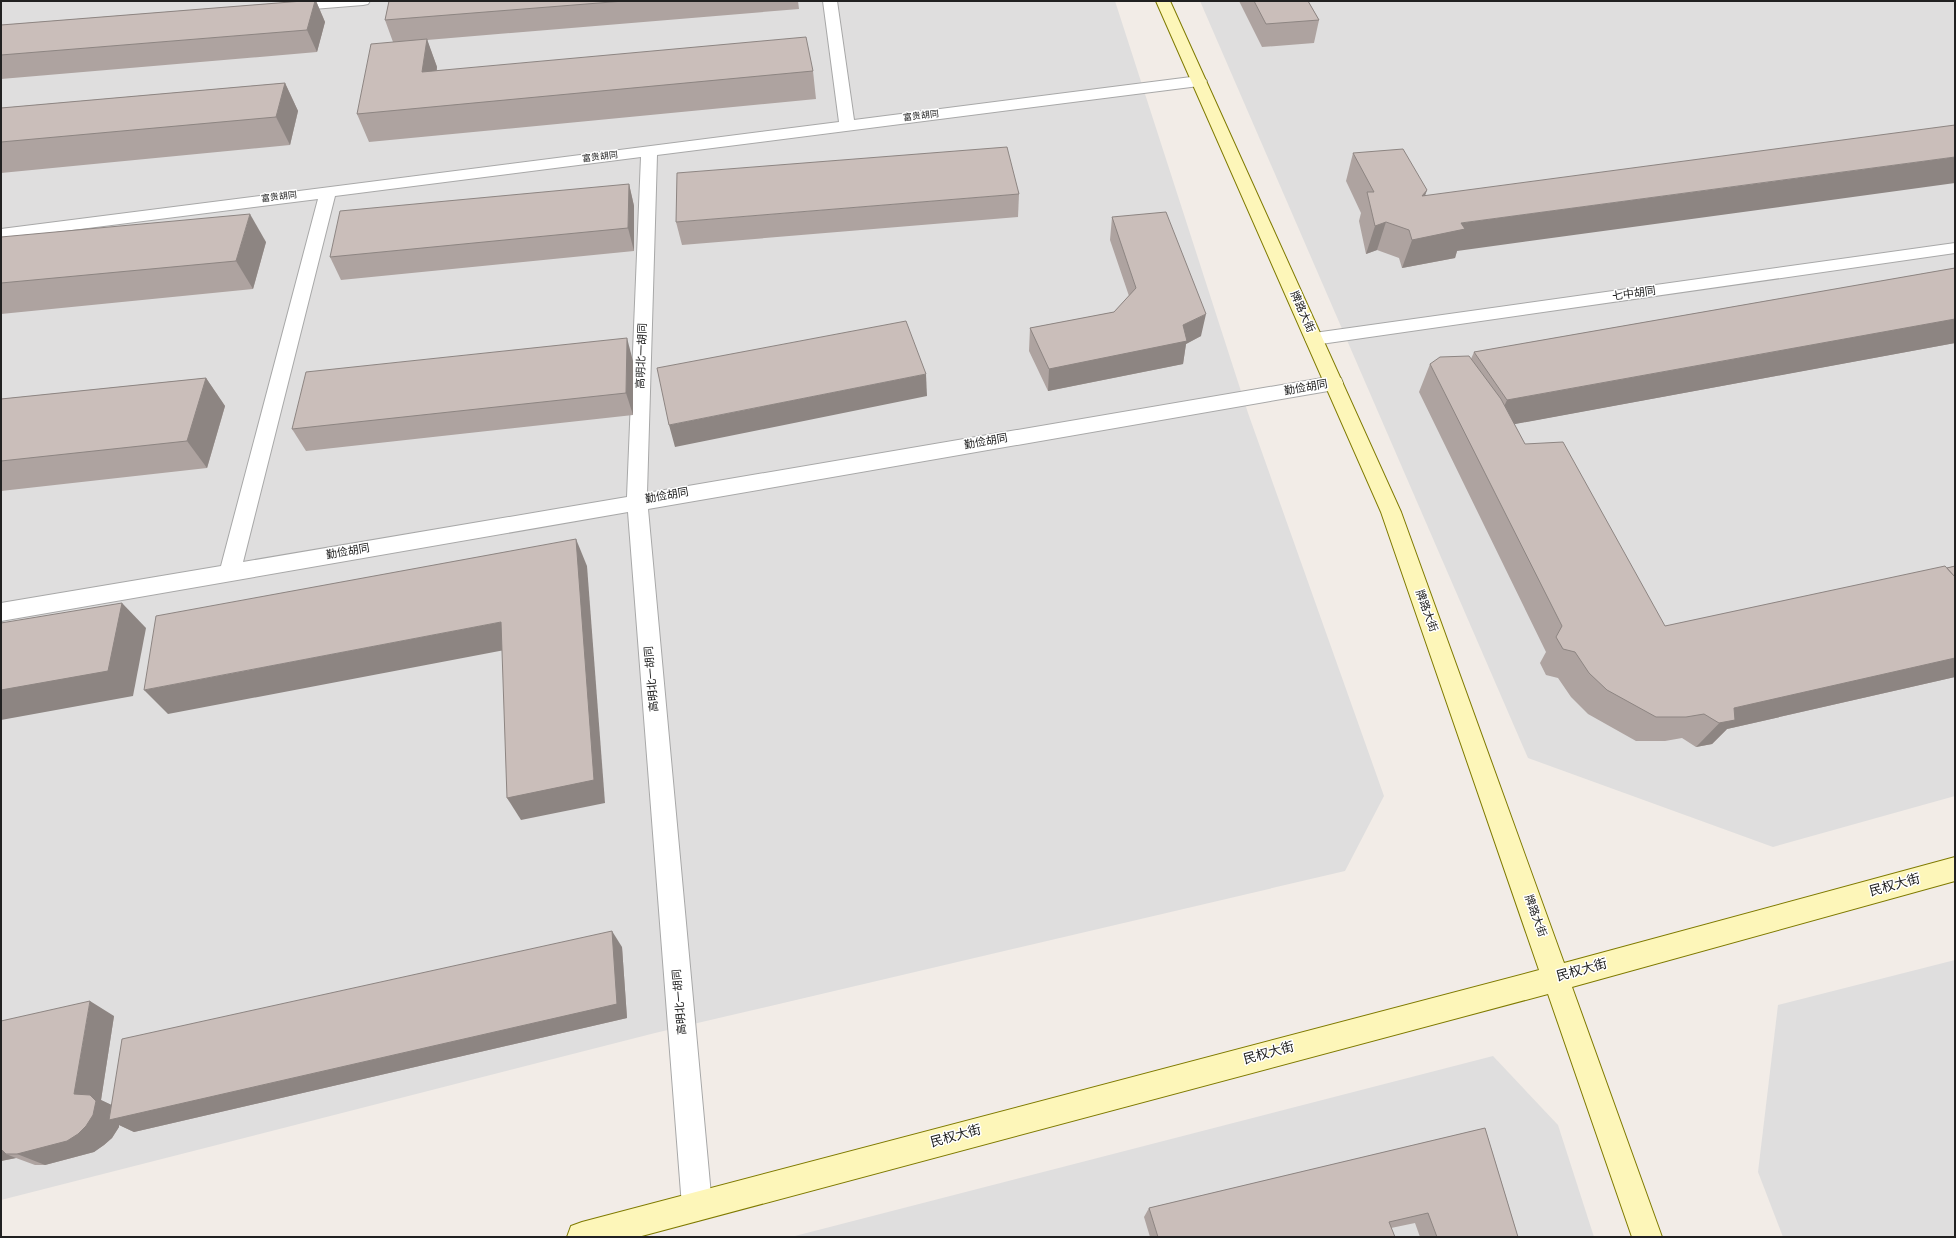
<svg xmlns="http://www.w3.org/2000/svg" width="1956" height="1238" viewBox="0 0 1956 1238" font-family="Overpass,'Noto Sans SC',sans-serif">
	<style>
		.residential { fill: #dfdede }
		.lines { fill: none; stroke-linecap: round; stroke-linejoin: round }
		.lane-casing { stroke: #a8a8a8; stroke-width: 2 }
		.secondary-casing { stroke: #7f7a00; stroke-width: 2 }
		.lane { fill: #fff; fill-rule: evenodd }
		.secondary { fill: #fdf6b9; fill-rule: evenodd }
		.wall { fill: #aea3a0 }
		.shaded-wall { fill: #8d8582 }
		.building { fill: #cabeba; stroke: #8d8582 }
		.labels { text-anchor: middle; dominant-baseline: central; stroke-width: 3; stroke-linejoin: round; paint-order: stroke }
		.far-street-label { font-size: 9px; fill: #212121; stroke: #fff }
		.street-label { font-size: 11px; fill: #212121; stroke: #fff }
		.near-street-label { font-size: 13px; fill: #212121; stroke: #fff }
	</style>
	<rect width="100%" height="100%" fill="#f2ece7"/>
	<g class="residential">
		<path d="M1,1H1115L1248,413L1384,796L1345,871L655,1033L1,1200Z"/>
		<path d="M1200,1H1955V796L1773,847L1528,758Z"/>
		<path d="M1955,960V1237H1783L1758,1172L1778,1005Z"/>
		<path d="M1493,1056L1558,1125L1594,1237H791Z"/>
	</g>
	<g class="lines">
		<defs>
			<g id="lane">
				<path d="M310,1H370L368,4L363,5L288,11L283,10L281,7L283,4Z"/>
				<path d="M823,1H837L854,120L1199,76L1204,78L1207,81L1204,84L1199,86L657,155L647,493L1334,376L1341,378L1343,383L1341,388L1334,390L648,509L712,1206L707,1216L697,1221L687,1216L682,1206L628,512L1,621V603L221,566L318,199L1,239V229L839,122ZM641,157L627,497L243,562L335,196Z"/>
				<path d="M1955,243V253L1314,345L1307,343L1305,339L1307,335L1314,333Z"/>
			</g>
			<path id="secondary" d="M1156,1H1170L1401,512L1564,963L1955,857V881L1572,987L1662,1237H1632L1548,994L638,1237H567L571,1226L582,1222L1539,970L1381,512Z"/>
		</defs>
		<use href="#lane" class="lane-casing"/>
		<use href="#secondary" class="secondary-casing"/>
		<use href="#lane" class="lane"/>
		<use href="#secondary" class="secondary"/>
	</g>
	<g class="wall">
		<path d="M303,1H316L325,22L317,52L1,79V25Z"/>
		<path d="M389,1H798L799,9L427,40L437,67V70L813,71L816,99L369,142L357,114L393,42L385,20Z"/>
		<path d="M1239,1H1308L1319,20L1314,43L1262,47Z"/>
		<path d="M285,83L298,111L290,145L1,173V108Z"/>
		<path d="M1353,153L1427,190L1425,195L1457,251L1455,258L1402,268L1399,258L1377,250L1366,254L1359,221L1361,213L1346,181Z"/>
		<path d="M629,184L634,206V251L341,280L330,257Z"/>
		<path d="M1019,194L1018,217L682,245L676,222Z"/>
		<path d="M1112,217L1201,336L1186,344L1183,364L1048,391L1029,351L1030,328L1114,312L1129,296L1110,240Z"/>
		<path d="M1,237L266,242L253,289L1,314Z"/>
		<path d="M1955,268V343L1514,424L1525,444L1665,626L1955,566V677L1727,729L1712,744L1696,747L1682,738L1665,741H1636L1588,714L1571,697L1558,678L1546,675L1540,663L1546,652L1419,392L1430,364L1471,359L1474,352Z"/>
		<path d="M633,361V415L306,451L292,429Z"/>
		<path d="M206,378L225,406L207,468L1,491V399Z"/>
		<path d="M622,947L627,1018L134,1132L119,1125V1127L112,1138L104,1145L94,1152L45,1165H35L16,1158L1,1161L114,1016L101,1100L111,1105Z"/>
		<path d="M1485,1128L1518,1237H1420L1415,1223L1391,1228L1395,1237H1150L1144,1217L1149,1208Z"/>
	</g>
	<g class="shaded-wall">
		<path d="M315,1H316L325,22L317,52L307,30Z"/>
		<path d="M427,39L437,67L432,100L422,72Z"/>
		<path d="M285,83L298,111L290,145L276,117Z"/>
		<path d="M1955,157V183L1457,251L1455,258L1402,268L1412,240L1461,223Z"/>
		<path d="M629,184L634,206V251L628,228Z"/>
		<path d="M1427,190L1417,218L1422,196Z"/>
		<path d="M250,214L266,242L253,289L236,261Z"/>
		<path d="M1386,222L1377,250L1366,254L1375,226Z"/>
		<path d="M1206,314L1201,336L1186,344L1183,364L1048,391L1049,369L1183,325Z"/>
		<path d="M1955,319V343L1494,428L1507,400Z"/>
		<path d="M627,338L633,361V415L626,393Z"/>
		<path d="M926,374L927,396L675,447L669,425Z"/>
		<path d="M206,378L225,406L207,468L187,441Z"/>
		<path d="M576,539L587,566L605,803L521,820L507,798Z"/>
		<path d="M122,603L146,628L133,696L1,720V690Z"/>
		<path d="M501,622L515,648L168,714L144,690Z"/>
		<path d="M1955,658V677L1727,729L1712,744L1696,747L1734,708Z"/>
		<path d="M612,931L622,947L627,1018L134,1132L119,1125V1127L112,1138L104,1145L94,1152L45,1165L17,1154H6L16,1158L1,1161V1147L74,1094L90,1001L114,1016L101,1100L116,1107Z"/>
	</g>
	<g class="building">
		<path d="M303,1H315L307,30L1,55V25Z"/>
		<path d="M389,1H624L385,20Z"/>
		<path d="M1254,1H1308L1319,20L1266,24Z"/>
		<path d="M806,37L813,71L357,114L371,44L427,39L422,72Z"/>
		<path d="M285,83L276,117L1,142V108Z"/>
		<path d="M1955,125V157L1461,223L1465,229L1412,240L1409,230L1386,222L1375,226L1367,192H1374L1353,153L1403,149L1427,190L1422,196Z"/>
		<path d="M1007,147L1019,194L676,222L677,173Z"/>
		<path d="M629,184L628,228L330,257L340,211Z"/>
		<path d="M1166,212L1206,314L1183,325L1187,341L1049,369L1030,328L1114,312L1136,288L1112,217Z"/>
		<path d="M250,214L236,261L1,283V237Z"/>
		<path d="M1955,268V319L1507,400L1474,352Z"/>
		<path d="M906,321L926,374L669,425L657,368Z"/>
		<path d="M627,338L626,393L292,429L306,372Z"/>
		<path d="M1469,356L1501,399L1525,444L1563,442L1665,626L1945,566L1955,577V658L1734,708L1735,720L1719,723L1704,714L1686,717H1656L1607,690L1589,673L1575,652L1563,649L1556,637L1562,626L1430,364L1440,357Z"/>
		<path d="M206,378L187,441L1,461V399Z"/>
		<path d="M576,539L594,780L507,798L501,622L144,690L156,616Z"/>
		<path d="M1955,566V577L1947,568Z"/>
		<path d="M122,603L108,671L1,690V623Z"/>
		<path d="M612,931L617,1004L109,1120L122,1039Z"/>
		<path d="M90,1001L74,1094L90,1095L96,1101L93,1115L86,1126L78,1134L67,1141L17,1154H6L1,1149V1021Z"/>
		<path d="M1485,1128L1518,1237H1437L1428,1213L1389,1222L1395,1237H1158L1149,1208Z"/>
	</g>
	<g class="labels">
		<g class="far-street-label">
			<text transform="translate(921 116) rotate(-7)">富贵胡同</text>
			<text transform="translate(600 157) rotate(-7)">富贵胡同</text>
			<text transform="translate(279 197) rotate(-7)">富贵胡同</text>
		</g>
		<g class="street-label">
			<text transform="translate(1634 294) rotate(-8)">七中胡同</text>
			<text transform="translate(1302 312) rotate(66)">牌路大街</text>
			<text transform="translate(642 356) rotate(-88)">高明北一胡同</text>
			<text transform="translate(1306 388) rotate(-10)">勤俭胡同</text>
			<text transform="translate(986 442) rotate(-10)">勤俭胡同</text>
			<text transform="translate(667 496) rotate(-10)">勤俭胡同</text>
			<text transform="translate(348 552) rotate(-10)">勤俭胡同</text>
			<text transform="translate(1426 611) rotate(70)">牌路大街</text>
			<text transform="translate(652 679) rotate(-95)">高明北一胡同</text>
			<text transform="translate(1535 916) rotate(70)">牌路大街</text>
			<text transform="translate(680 1002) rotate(-95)">高明北一胡同</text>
		</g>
		<g class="near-street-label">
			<text transform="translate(1895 886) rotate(-15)">民权大街</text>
			<text transform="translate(1582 971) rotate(-15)">民权大街</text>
			<text transform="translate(1269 1054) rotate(-15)">民权大街</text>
			<text transform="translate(956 1137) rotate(-15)">民权大街</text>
		</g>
	</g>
	<rect width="1956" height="1238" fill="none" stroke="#212121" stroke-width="4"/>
</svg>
